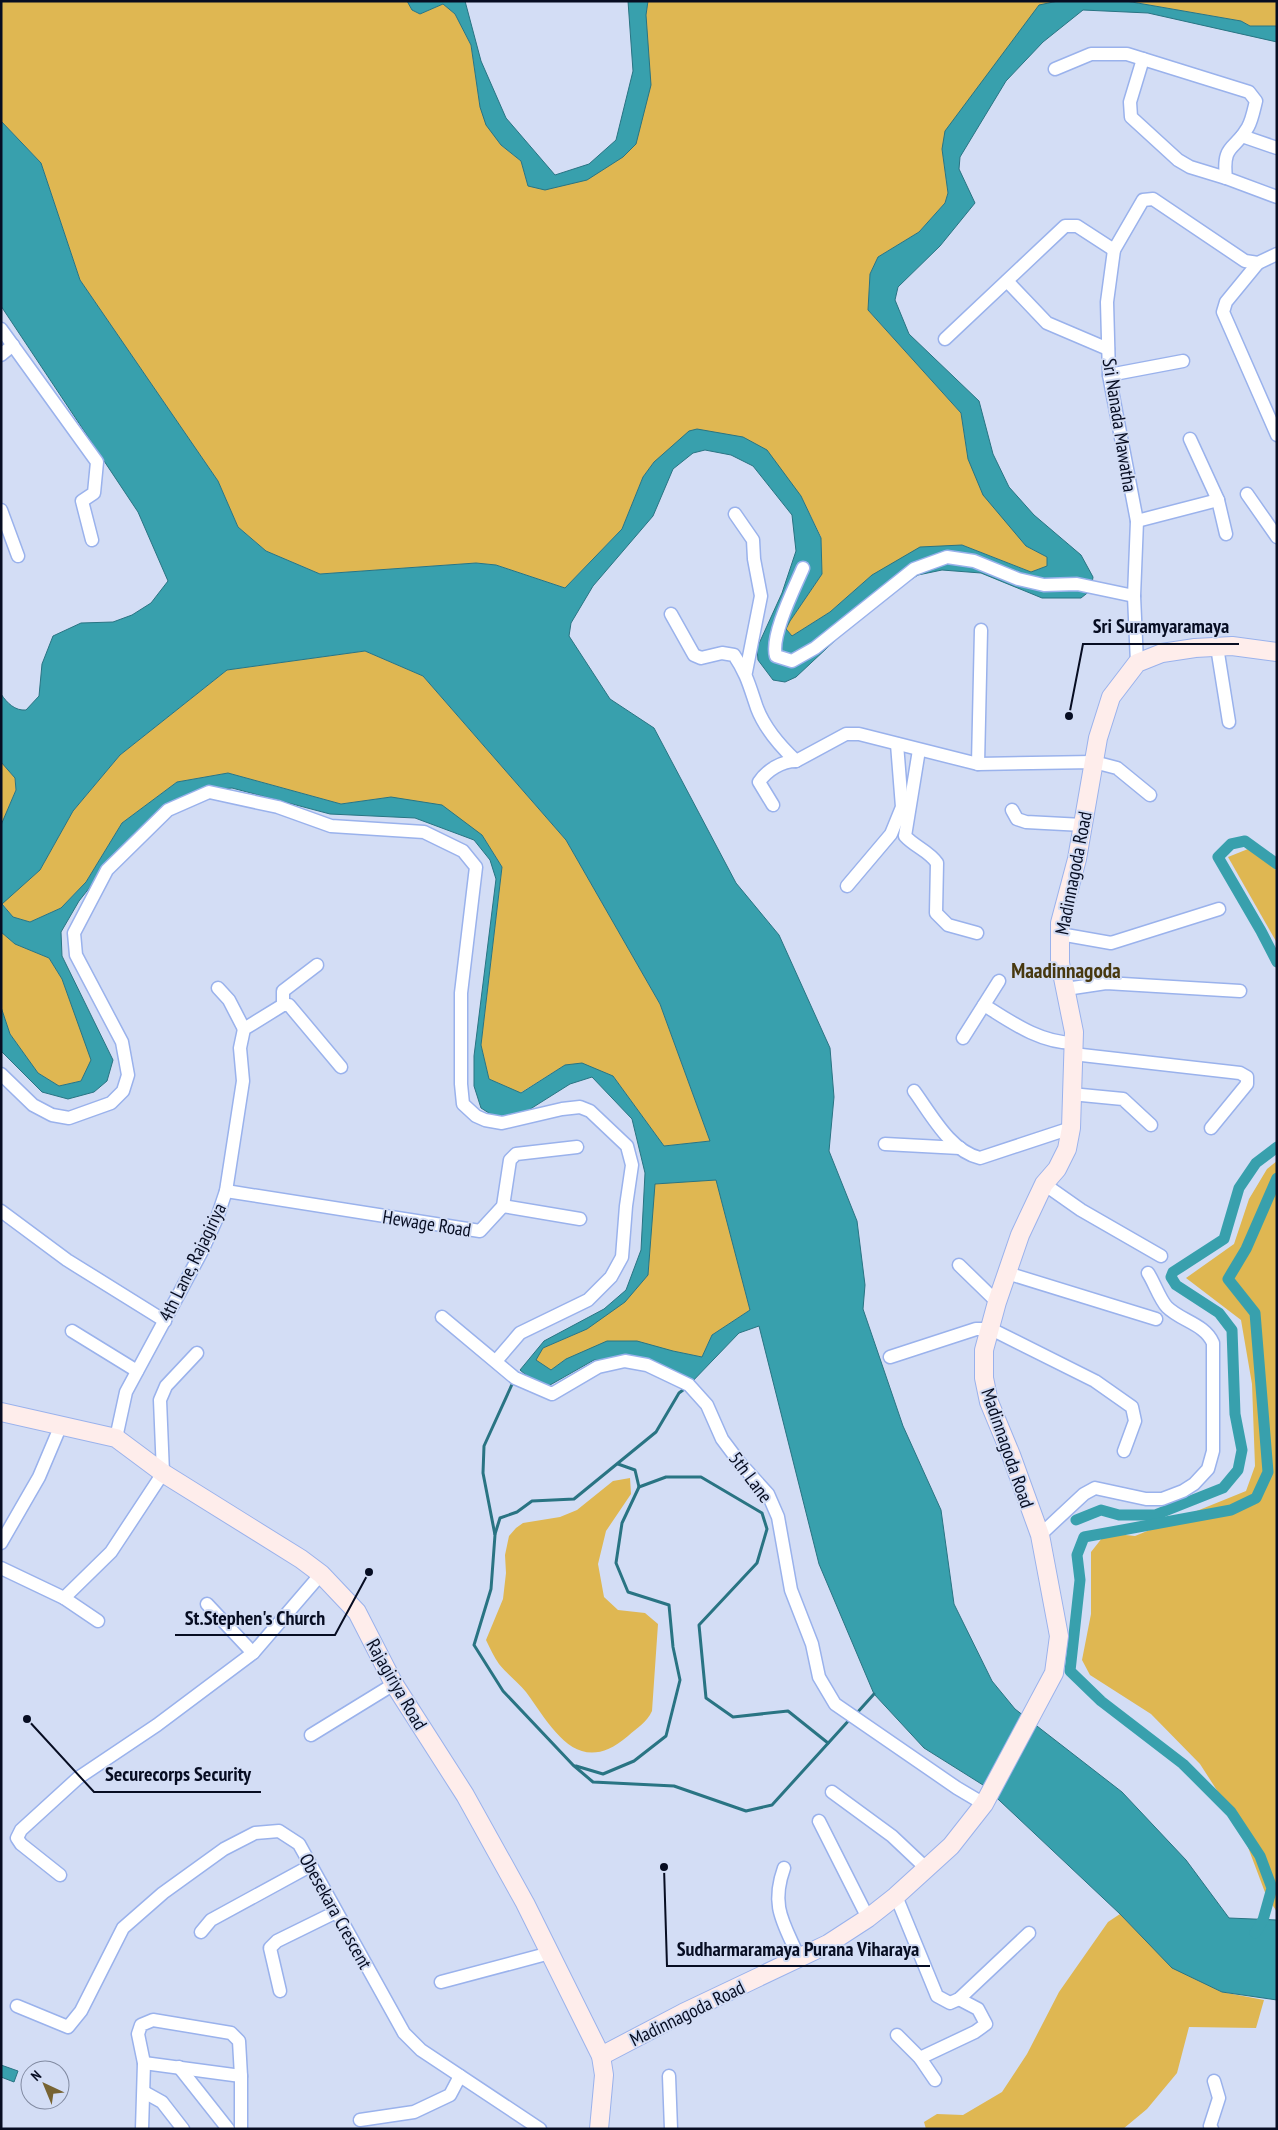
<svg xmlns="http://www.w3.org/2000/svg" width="1278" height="2130" viewBox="0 0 1278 2130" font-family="'PT Sans Narrow',sans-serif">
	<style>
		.green { fill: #dfb752 }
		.water { fill: #38a0ad; stroke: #297483; fill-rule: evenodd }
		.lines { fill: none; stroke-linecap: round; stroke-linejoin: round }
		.stream { stroke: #297483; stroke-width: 3 }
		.canal { stroke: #38a0ad; stroke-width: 11 }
		.street-casing { stroke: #9ab2ec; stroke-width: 15 }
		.secondary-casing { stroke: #9ab2ec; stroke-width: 20 }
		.street { stroke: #fff; stroke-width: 12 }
		.secondary { stroke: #feedeb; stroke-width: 18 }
		.labels { text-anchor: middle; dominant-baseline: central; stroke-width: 4; stroke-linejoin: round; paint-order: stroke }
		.street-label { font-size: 19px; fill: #070d22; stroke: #d3ddf5 }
		.quarter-label { font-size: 21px; font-weight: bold; fill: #47380f; stroke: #d3ddf5 }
		.leader { fill: none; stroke: #070d22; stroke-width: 2 }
		.callout-dot { fill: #070d22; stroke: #d3ddf5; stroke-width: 2 }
		.callout-label { font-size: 20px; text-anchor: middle; font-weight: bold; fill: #070d22; stroke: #d3ddf5; stroke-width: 4; stroke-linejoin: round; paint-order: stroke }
	</style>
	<rect width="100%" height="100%" fill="#d3ddf5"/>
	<g class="green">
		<path d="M1,1H407L412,10L420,14L443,4L455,14L471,45L480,107L501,145L521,161L528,186L623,157L648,1H1058L1039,6L942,149L948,193L945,203L919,232L878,257L870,274L868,310L961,413L968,459L1026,546L1047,557V566L1031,572L962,545L872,575L830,612L792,636L786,629L790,621L822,574L821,537L801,496L743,437L654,462L643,477L622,529L565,588L496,565L476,563L320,574L266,551L238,527L218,481L80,280L41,163L1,121Z"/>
		<path d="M1126,1H1277V26H1250L1241,21Z"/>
		<path d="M365,651L423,676L566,840L660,1004L710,1141L664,1146L613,1076L565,1065L520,1093L489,1079L481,1045L502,867L482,835L391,797L341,804L228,773L177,782L122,823L86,882L61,908L30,922L13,917L2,903L40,870L73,811L120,755L227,670Z"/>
		<path d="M1,762L15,778L16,790L1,825Z"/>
		<path d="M1253,847L1277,871V943L1228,857Z"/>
		<path d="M1,932L15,944L49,958L62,979L92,1060L81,1081L59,1086L38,1073L10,1034L1,1007Z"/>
		<path d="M1277,1161V1912L1266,1895L1240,1826L1200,1764L1151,1714L1090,1675L1082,1660L1091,1614V1552L1106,1533L1135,1536L1246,1491L1255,1466L1252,1384L1241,1320L1186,1278L1234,1244L1249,1199L1267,1169Z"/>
		<path d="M716,1179L750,1310L712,1335L702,1357L673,1351L566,1359L551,1370L535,1360L543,1348L587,1329L648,1275L654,1184Z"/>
		<path d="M630,1478L631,1494L606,1531L598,1564L604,1597L618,1610L645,1613L658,1624L652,1711C647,1722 637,1728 628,1736C578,1779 553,1729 526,1692C518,1682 507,1674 499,1664C494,1657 490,1648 486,1640L503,1599L506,1573L505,1555L509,1536L516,1528L523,1523L560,1517L577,1510L613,1481Z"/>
		<path d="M1120,1914L1173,1968L1222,1992L1264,2000L1256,2028L1189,2027L1177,2073L1147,2109L1123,2129H926L924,2122L937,2114L963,2115L1002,2092L1027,2054L1059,1992L1108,1922Z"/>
	</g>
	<g class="water">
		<path d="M407,1H465L481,61L506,118L555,175L589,164L616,140L633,71L628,1H648L646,15L651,85L636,144L623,157L587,180L545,190L528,186L521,161L501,145L486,125L480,107L471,45L455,14L443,4L420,14L412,10Z"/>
		<path d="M1058,1H1126L1241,21L1250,26H1277V42L1148,13L1083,10L1043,42L1006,81L960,157L959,169L975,203L940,246L898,287L895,300L909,334L979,401L993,454L1009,487L1034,515L1081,555L1093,577L1091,590L1081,598H1042L981,573L942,570L918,575L874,604L796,677L785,682L773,680L758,660L757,648L782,593L796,551L792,515L753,466L731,455L705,450L693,453L673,469L653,516L593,586L571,623L569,636L610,699L654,728L736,883L779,935L830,1048L834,1097L829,1151L857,1221L865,1285L863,1309L903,1426L941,1510L954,1604L992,1681L1015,1709L1122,1792L1186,1860L1229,1918L1277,1920V2000L1222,1992L1172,1968L1120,1914L983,1785L924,1748L874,1694L819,1564L759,1326L739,1333L688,1386L629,1361L594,1360L543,1389L520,1370L544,1341L604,1309L626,1290L641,1250L645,1173L632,1119L592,1077L570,1084L516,1118L492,1115L481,1108L474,1086V1056L496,879L490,860L474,840L415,818L330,814L232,788L198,791L154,814L121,848L79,901L61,932L62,956L113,1060L107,1081L94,1092L68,1099L42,1092L1,1051V1007L10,1034L38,1073L59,1086L81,1081L91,1060L62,979L49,958L15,944L1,932V825L16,790L15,778L1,762V694C7,703 15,711 26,710L39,696L42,664L53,636L81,623L113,622L132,615L151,603L168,581L138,512L1,306V121L41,163L80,280L218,481L238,527L266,551L320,574L476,563L496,565L565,588L622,529L643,477L654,462L689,431L697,429L743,437L767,450L801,496L821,538L822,574L790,621L786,629L792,636L830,612L872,575L920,547L962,545L1031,572L1047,566V557L1026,546L983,495L968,459L961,413L868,310L870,274L878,257L919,232L945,203L948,193L942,149L945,131L1039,5ZM365,651L423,676L566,840L660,1004L710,1141L664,1146L613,1076L582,1063L565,1065L521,1093L489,1079L481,1045L502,867L482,835L442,805L391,797L341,804L228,773L177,782L122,823L86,882L61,908L30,922L13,917L2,904L40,870L73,811L120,755L227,670ZM716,1180L750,1310L712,1335L702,1357L673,1351L637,1341H607L566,1359L551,1370L536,1360L543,1348L587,1329L625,1302L648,1275L655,1184Z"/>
		<path d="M1,2065L18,2071L14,2082L1,2077Z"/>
	</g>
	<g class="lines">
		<g class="stream">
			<path d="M514,1380L484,1446L483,1473L495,1535L491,1589L474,1645L503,1691L573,1765L593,1782L674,1786L746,1811L772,1805L851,1718"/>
			<path d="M639,1487L666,1477H701L762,1513L767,1529L757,1563L699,1625L706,1698L733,1717L788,1711L828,1743"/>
			<path d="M495,1534L500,1518L517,1512L532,1501L574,1499L656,1432L679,1393L687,1387"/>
			<path d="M856,1714L874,1694"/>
			<path d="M576,1766L603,1774L634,1761L666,1736L680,1680L673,1647L669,1605L628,1592L616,1563L622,1523L639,1487L635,1470L618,1464"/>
		</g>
		<g class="canal">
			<path d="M1277,864L1245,841L1231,844L1218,857L1261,931L1277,962"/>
			<path d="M1076,1520L1101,1510L1119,1515H1155L1223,1488L1238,1470L1242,1450L1235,1414L1232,1330L1219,1313L1176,1285L1171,1277L1173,1272L1224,1239L1239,1188L1256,1163L1277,1147"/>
			<path d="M1255,1933L1263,1920L1272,1888L1260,1856L1231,1812L1183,1764L1101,1701L1070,1671L1080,1580L1077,1555L1084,1537L1231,1510L1256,1498L1268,1472L1255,1313L1228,1279L1246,1249L1277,1178"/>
		</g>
		<defs>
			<g id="street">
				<path d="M1143,59L1130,102L1131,117L1178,160L1190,167L1226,178"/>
				<path d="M1055,69L1091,54H1127L1249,92L1256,101C1254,109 1252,120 1248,127C1235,151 1222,143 1226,178L1277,197"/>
				<path d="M1242,136L1277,148"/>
				<path d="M1258,263L1226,302L1223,312L1277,435"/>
				<path d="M1007,281L1047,323L1108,349"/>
				<path d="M1,329L97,462L94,493L82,501L92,540"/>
				<path d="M945,339L1065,226H1077L1114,250"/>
				<path d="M1,355L13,345"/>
				<path d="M1109,375L1183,361"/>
				<path d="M1190,439L1218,500L1226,534"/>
				<path d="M1247,494L1277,537"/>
				<path d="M1,510L18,556"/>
				<path d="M735,514L753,540L754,559L761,596L746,672"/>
				<path d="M1137,521L1218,500"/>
				<path d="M803,568C795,587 770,636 776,656L792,661L815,648L914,569L947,557L974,561L1018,579L1044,585L1077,584L1134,596"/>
				<path d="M671,614L694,655L701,658L722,653L734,655C747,674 750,688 757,708C765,729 780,746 796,761L846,734H859L978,764L1094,762L1117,768L1150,795"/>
				<path d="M1217,647L1229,722"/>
				<path d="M1137,663L1134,596L1137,521L1109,375L1107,302L1114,250L1143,200L1153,199L1245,261L1258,263L1277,254"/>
				<path d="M919,750L905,836C915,847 929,851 937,863L936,913L948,925L977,933"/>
				<path d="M978,764L981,630"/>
				<path d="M773,805L759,782C767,770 782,761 796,761"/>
				<path d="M1012,810L1017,819L1026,822L1083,825"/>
				<path d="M847,886L891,834L902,807L897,744"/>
				<path d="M1060,934L1111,943L1219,909"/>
				<path d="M218,988L229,1000L244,1029"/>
				<path d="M1066,989L1106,983L1240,991"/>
				<path d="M283,1005V991L317,965"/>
				<path d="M984,1005C1011,1022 1040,1043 1074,1043"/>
				<path d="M963,1038L999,981"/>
				<path d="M1073,1054L1240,1073L1247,1077V1084L1211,1128"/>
				<path d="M1,1074L33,1105L52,1115L69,1118L111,1103L123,1091L128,1075L122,1042L76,955L74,933L107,870L168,810L209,792L278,807L331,826L424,832L463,851L476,867L461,993V1084L463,1104L476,1116L485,1120L502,1123L562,1109L580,1107L590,1111L627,1146L632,1165L626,1206L622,1257L611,1277L588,1300L520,1333L496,1361"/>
				<path d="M914,1091C931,1114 950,1151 980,1158L1071,1128"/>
				<path d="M1071,1094L1123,1099L1151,1125"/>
				<path d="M885,1144L960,1148"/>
				<path d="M1044,1184L1081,1210L1161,1256"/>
				<path d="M226,1191L480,1231L503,1206L510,1160L516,1154L577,1147"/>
				<path d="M503,1206L580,1219"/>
				<path d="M1,1211L67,1260L165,1321"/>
				<path d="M959,1265L997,1302"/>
				<path d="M1007,1273L1156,1319"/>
				<path d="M442,1317L515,1378L552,1394L598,1367L625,1361L647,1365L689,1385L707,1405L722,1439L740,1463L768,1494L778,1517L791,1590L812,1644L819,1677L835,1704L957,1788L984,1804"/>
				<path d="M72,1331L137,1371"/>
				<path d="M890,1357L976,1329H991L1095,1381L1132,1407L1135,1421L1124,1451"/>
				<path d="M116,1438L126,1392L202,1251L217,1218L226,1191L243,1081L240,1048L244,1029L283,1005H289L341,1067"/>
				<path d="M1040,1535L1084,1494L1095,1488L1146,1499H1162L1183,1491L1194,1484L1208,1469L1213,1451V1343C1205,1324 1181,1321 1167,1307C1160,1300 1154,1282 1148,1273"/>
				<path d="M1,1543L39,1477L61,1425"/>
				<path d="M1,1568L64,1598L111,1552L163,1473L160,1400L166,1386L197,1353"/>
				<path d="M64,1598L98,1621"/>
				<path d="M207,1604L253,1653"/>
				<path d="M311,1735L394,1684"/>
				<path d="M832,1792L892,1836L927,1869"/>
				<path d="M819,1821L868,1918"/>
				<path d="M784,1868C770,1907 784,1923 799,1958"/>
				<path d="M60,1875L21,1844L17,1838L21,1830L78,1778L157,1725L253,1653L321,1574"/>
				<path d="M896,1896L937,1996L950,2003L959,1999L1029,1933"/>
				<path d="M201,1932L211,1920L310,1866"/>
				<path d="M441,1982L550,1953"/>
				<path d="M280,1991L270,1948L277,1941L336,1912"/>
				<path d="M17,2006L68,2027L81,2011L123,1928L163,1893L224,1849L255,1833L279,1831L299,1844L404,2033L421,2050L540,2129"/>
				<path d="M897,2035L920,2058L935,2080"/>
				<path d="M920,2058L975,2032L986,2024L978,2009L959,1999"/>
				<path d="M144,2063L241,2076"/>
				<path d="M179,2067L228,2129"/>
				<path d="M669,2076L671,2129"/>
				<path d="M144,2092L162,2102L183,2129"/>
				<path d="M360,2120L414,2112L450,2095L460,2076"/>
				<path d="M142,2129L144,2063L138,2034L141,2025L153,2020L231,2033L239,2041L241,2076V2129"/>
				<path d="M1212,2129L1210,2126L1219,2098L1214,2081"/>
			</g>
			<g id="secondary">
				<path d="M1,1412L116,1438L163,1473L301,1559L321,1574L357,1612L394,1684L465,1795L525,1903L601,2056L604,2075L599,2129"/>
				<path d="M601,2056L683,2013L828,1944L868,1918L896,1896L951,1846L984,1804L1054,1673L1059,1636L1040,1535L1011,1455L989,1402L984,1378V1350L997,1302L1020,1235L1044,1184L1057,1169L1067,1149L1071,1128L1074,1032L1060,963V923L1077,859L1098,738L1111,697L1137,663L1162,653L1195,648L1232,646L1277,652"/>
			</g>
		</defs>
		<use href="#street" class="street-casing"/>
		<use href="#secondary" class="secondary-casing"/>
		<use href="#street" class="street"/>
		<use href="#secondary" class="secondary"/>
	</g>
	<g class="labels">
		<g class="street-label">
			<text transform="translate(1120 425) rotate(81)">Sri Nanada Mawatha</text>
			<text transform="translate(1073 873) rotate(-79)">Madinnagoda Road</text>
			<text transform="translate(427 1223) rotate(9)">Hewage Road</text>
			<text transform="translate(192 1262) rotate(-64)">4th Lane, Rajagiriya</text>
			<text transform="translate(1008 1448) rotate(71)">Madinnagoda Road</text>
			<text transform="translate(751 1477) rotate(53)">5th Lane</text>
			<text transform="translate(397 1684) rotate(60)">Rajagiriya Road</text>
			<text transform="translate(336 1911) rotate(61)">Obesekara Crescent</text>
			<text transform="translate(687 2013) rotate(-26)">Madinnagoda Road</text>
		</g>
		<g class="quarter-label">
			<text x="1066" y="970">Maadinnagoda</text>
		</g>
	</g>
	<path class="leader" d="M1069 716L1083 644H1239M369 1572L335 1635H175M27 1719L94 1792H261M664 1867L667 1966H930"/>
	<g class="callout-dot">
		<circle cx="1069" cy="716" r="5"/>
		<circle cx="369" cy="1572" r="5"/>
		<circle cx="27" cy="1719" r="5"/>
		<circle cx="664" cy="1867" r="5"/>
	</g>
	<g class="callout-label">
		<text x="1161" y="633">Sri Suramyaramaya</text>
		<text x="255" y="1625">St.Stephen's Church</text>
		<text x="178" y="1781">Securecorps Security</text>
		<text x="798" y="1956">Sudharmaramaya Purana Viharaya</text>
	</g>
	<rect width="1278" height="2130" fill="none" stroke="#070d22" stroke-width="5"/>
	<g transform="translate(45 2085) rotate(316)"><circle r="24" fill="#d3ddf5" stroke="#818aa1"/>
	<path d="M0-4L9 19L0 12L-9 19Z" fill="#776332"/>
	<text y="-8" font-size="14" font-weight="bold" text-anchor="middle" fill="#070d22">N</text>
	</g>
</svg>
